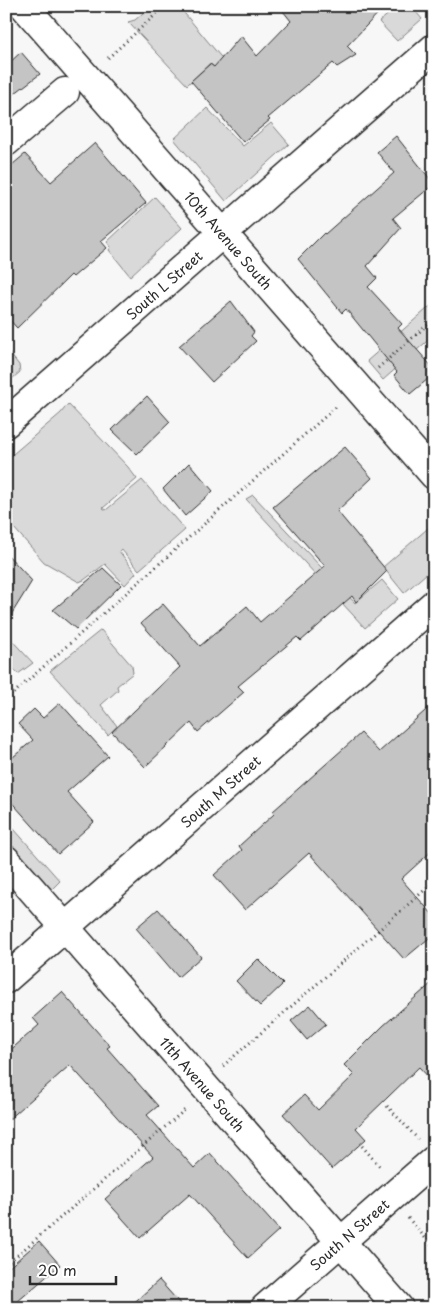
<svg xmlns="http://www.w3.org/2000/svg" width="440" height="1314" viewBox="0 0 440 1314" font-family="'Playpen Sans',sans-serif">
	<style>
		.green { fill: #d9d9d9; stroke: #828282 }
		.building { fill: #c4c4c4; stroke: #2b2b2b }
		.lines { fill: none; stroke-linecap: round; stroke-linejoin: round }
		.minor-casing { stroke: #2b2b2b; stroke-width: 31 }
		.path { stroke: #2b2b2b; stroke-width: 3; stroke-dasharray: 1 4; stroke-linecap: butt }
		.minor { stroke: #fff; stroke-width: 28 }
		.labels { text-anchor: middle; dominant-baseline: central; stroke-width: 5; stroke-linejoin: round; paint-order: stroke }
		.street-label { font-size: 14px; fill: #2b2b2b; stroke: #fff }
	</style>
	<rect width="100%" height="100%" fill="#f7f7f7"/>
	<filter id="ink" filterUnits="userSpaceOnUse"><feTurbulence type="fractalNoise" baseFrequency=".02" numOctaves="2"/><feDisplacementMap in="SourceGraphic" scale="10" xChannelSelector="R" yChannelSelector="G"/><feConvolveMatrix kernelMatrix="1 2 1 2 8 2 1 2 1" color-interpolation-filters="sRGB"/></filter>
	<g filter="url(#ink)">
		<g class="green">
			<path d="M151,6H181L180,8L225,62L218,71L210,63L187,85L128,22L135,20Z"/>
			<path d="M388,6H411L422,19L397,41L379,22L392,11Z"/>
			<path d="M207,108L243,146L271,123L289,144L226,201L174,139Z"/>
			<path d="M155,197L182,228L130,276L109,250L111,247L107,242Z"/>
			<path d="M434,303V335L383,380L367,361Z"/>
			<path d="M6,349L19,365L20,372L6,384Z"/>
			<path d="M68,404L128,467L137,479L103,508L106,510L142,480L185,530L139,570L121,549L119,551L136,573L125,585L105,564L84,580L79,582L44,562L6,519V460L61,413Z"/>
			<path d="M253,495L355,603L382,580L398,599L365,628L246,499Z"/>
			<path d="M434,523V567L404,593L383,567Z"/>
			<path d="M101,630L132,666L133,673L117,686L118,690L101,705L117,726L108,735L50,671Z"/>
			<path d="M6,634L33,663L18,674L6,661Z"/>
			<path d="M6,820L60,881L51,890L6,841Z"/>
		</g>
		<g class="building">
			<path d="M279,6H385L347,46L356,55L337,67L333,63L268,118L270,120L243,142L191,81L210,64L214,67L241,36L257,56L291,21Z"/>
			<path d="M21,52L40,74L6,100V66Z"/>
			<path d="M396,136L434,184L393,218L401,228L367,266L377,278L368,287L402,324L398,328L434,369V374L410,394L394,375L397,372L346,309L342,313L298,259L324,233L325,234L394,173L377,152Z"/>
			<path d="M95,143L146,203L101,241L107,248L73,277L71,275L17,328L6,316V170L25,154L51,182Z"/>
			<path d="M231,301L254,332L251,336L256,341L212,382L179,346Z"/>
			<path d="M147,396L170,422L137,454L112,430Z"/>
			<path d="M345,447L372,478L337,511L387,571L356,602L352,596L301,641L297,637L238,686L244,692L198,732L191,723L145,767L112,732L180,667L141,623L163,604L200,646L247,606L260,622L325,566L273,507Z"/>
			<path d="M189,463L213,491L185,516L163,489Z"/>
			<path d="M6,553L32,581L6,623Z"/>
			<path d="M103,568L121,585L76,629L53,610Z"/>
			<path d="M60,703L108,756L67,792L94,822L58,854L6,796V763L33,740L18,724L34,709L43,718Z"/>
			<path d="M434,703V849L401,879L434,916V934L404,959L309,853L245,910L214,875L242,850L239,846L274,814L272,812L361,733L379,752Z"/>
			<path d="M158,909L201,957L178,977L136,928Z"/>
			<path d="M258,959L283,984L260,1006L236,981Z"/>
			<path d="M434,981V1083L419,1067L356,1128L366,1139L332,1169L283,1114L304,1095L318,1110L354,1075L344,1065L383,1026Z"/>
			<path d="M62,992L110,1046L107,1048L158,1106L147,1115L194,1168L210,1153L279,1230L248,1258L190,1194L140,1238L105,1199L153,1157L70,1065L6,1122V1054L39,1025L33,1018Z"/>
			<path d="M310,1005L326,1024L307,1040L291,1021Z"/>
			<path d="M39,1241L60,1265L10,1308H6V1270Z"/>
			<path d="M159,1280L184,1308H128Z"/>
		</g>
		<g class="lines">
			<defs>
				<g id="minor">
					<path id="s1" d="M24,6L434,475"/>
					<path d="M6,142L65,92"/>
					<path id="s2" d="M6,423L434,48"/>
					<path id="s3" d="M6,860L399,1308"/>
					<path id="s4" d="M6,979L434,604"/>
					<path id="s5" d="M265,1308L434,1160"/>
				</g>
			</defs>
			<use href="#minor" class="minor-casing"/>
			<g class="path">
				<path d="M108,58L165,6"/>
				<path d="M378,368L434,319"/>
				<path d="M6,700L337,406"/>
				<path d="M223,1066L434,882"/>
				<path d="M387,1106L418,1139"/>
				<path d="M362,1146L381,1168"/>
				<path d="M408,1218L434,1248"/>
				<path d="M6,1265L187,1108"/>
			</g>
			<use href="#minor" class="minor"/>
		</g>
	</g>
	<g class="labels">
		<g class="street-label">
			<text stroke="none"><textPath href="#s1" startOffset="311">10th Avenue South</textPath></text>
			<text stroke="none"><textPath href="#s2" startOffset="210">South L Street</textPath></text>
			<text stroke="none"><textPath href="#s4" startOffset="285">South M Street</textPath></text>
			<text stroke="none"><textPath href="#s3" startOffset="298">11th Avenue South</textPath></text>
			<text stroke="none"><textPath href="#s5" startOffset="112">South N Street</textPath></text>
		</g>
	</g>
	<rect width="440" height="1314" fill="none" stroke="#fff" stroke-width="25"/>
	<rect x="12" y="12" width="415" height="1289" fill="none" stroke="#2b2b2b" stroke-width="2" filter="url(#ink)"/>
	<path d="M30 1276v8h86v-8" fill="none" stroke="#2b2b2b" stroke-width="2.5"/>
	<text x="38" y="1276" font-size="15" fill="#2b2b2b" stroke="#ffffff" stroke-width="4" paint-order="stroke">20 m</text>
</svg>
